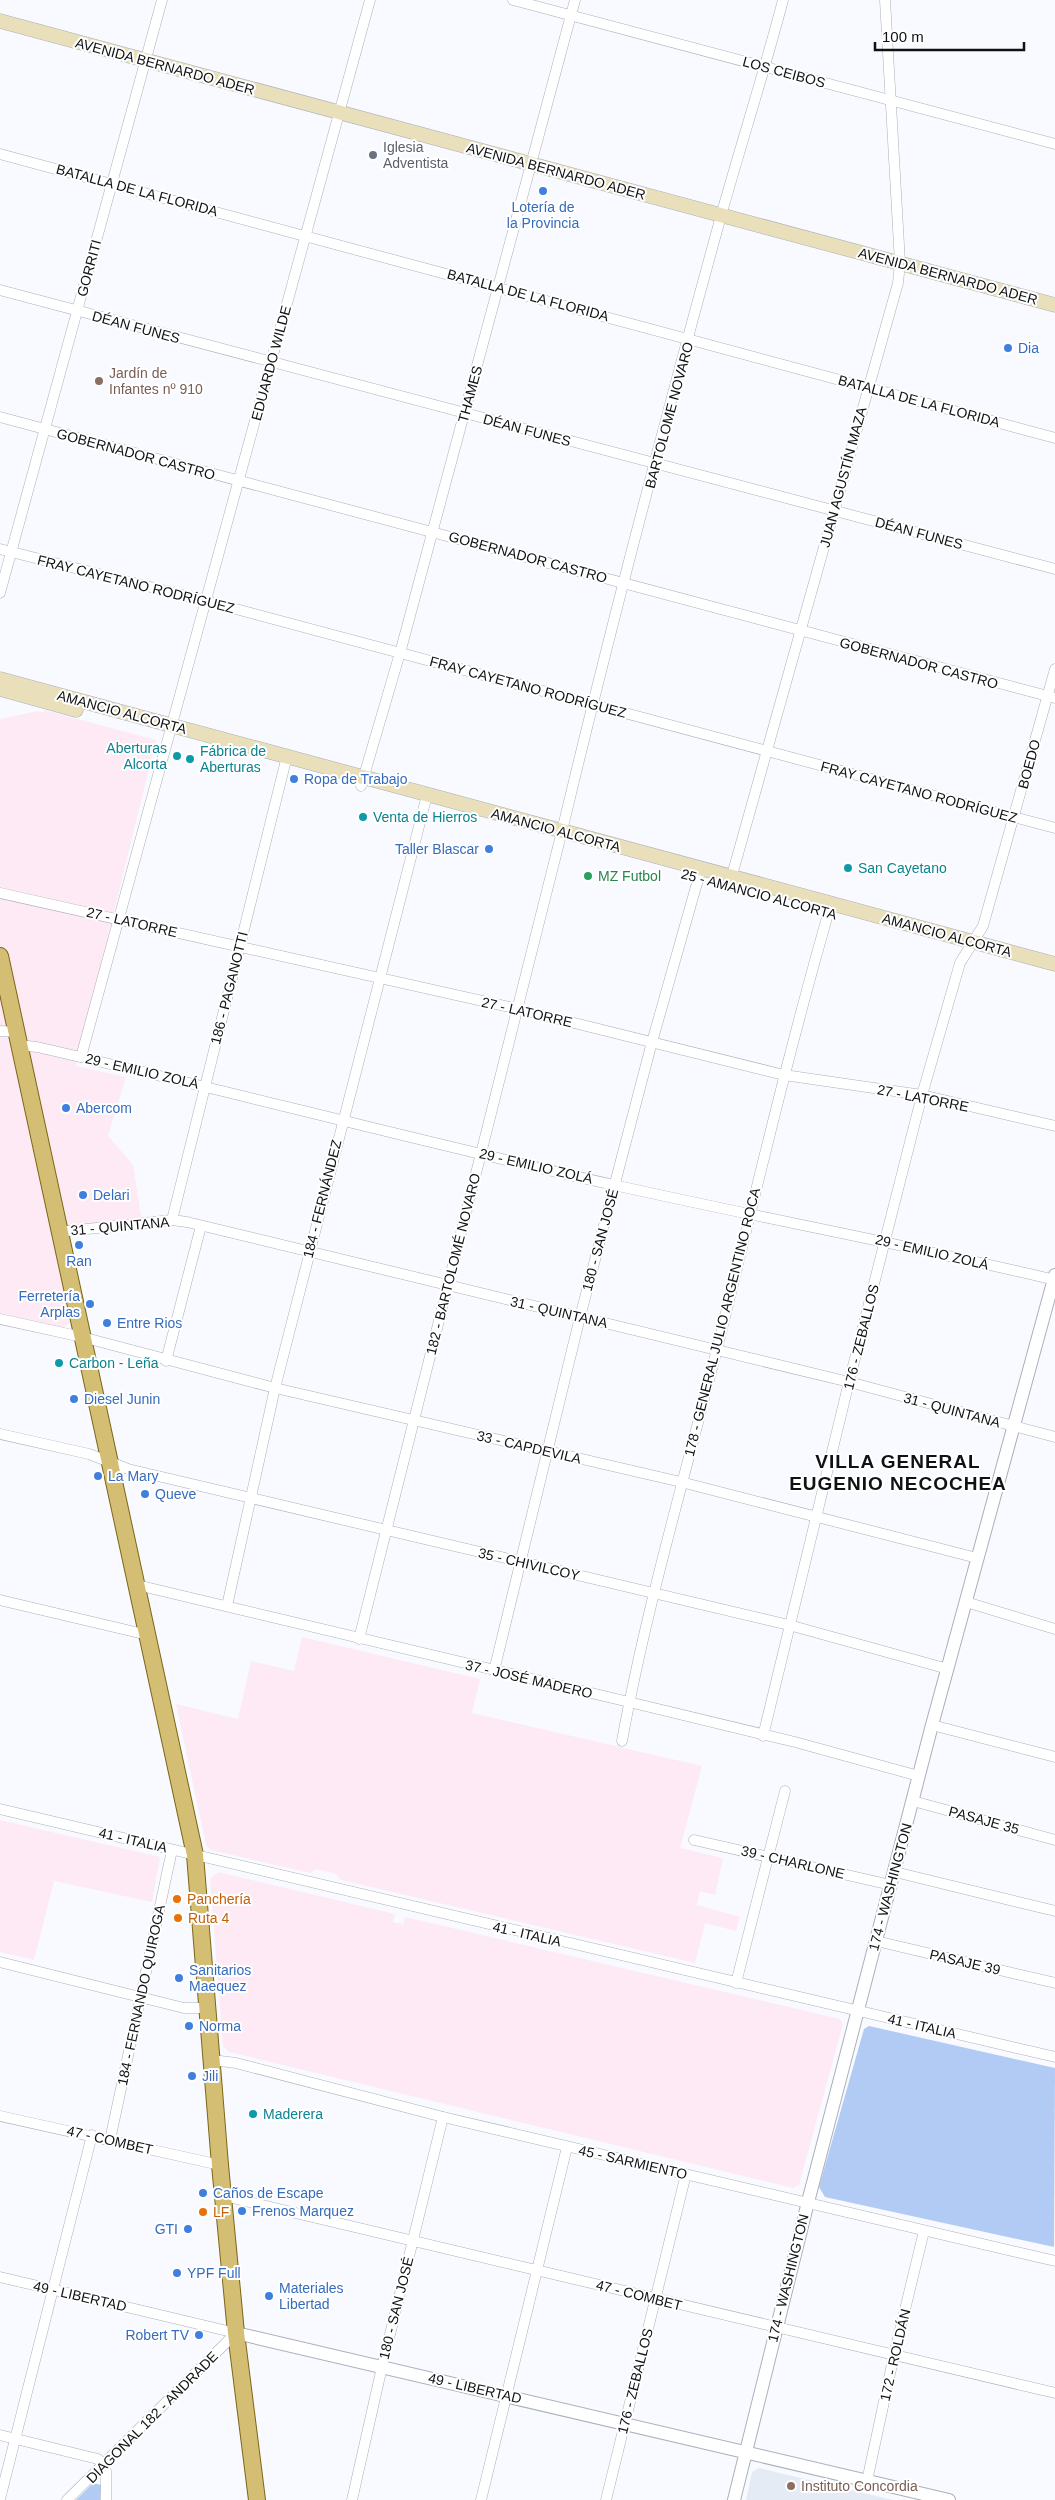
<svg xmlns="http://www.w3.org/2000/svg" width="1055" height="2500" viewBox="0 0 1055 2500" font-family="Arial,sans-serif">
	<style>
		.built { fill: #e4ebf5 }
		.industrial { fill: #fdeaf5 }
		.green { fill: #b2cbf4 }
		.lines { fill: none; stroke-linecap: round; stroke-linejoin: round }
		.minor-casing { stroke: #aab0ba; stroke-width: 11 }
		.tertiary-casing { stroke: #aab0ba; stroke-width: 14 }
		.secondary-casing { stroke: #aab0ba; stroke-width: 15 }
		.primary-casing { stroke: #7c6617; stroke-width: 18 }
		.minor { stroke: #fff; stroke-width: 10 }
		.tertiary { stroke: #fff; stroke-width: 12 }
		.secondary { stroke: #e9dfba; stroke-width: 14 }
		.primary { stroke: #d3be74; stroke-width: 16 }
		.worship-dot { fill: #6b7280; stroke: #fff; stroke-width: 2 }
		.shop-dot { fill: #3f7fe0; stroke: #fff; stroke-width: 2 }
		.education-dot { fill: #8d6e63; stroke: #fff; stroke-width: 2 }
		.culture-dot { fill: #0f9aa8; stroke: #fff; stroke-width: 2 }
		.leisure-dot { fill: #2e9e5b; stroke: #fff; stroke-width: 2 }
		.food-dot { fill: #e8710a; stroke: #fff; stroke-width: 2 }
		.labels { text-anchor: middle; dominant-baseline: central; stroke-width: 4; stroke-linejoin: round; paint-order: stroke }
		.street-label { font-size: 14px; fill: #0f1114; stroke: #fff }
		.worship-label { font-size: 14px; fill: #5b616d; stroke: #fff; text-anchor: start }
		.shop-label { font-size: 14px; fill: #366cbe; stroke: #fff; text-anchor: start }
		.education-label { font-size: 14px; fill: #785e54; stroke: #fff; text-anchor: start }
		.culture-label { font-size: 14px; fill: #0d838f; stroke: #fff; text-anchor: start }
		.leisure-label { font-size: 14px; fill: #27864d; stroke: #fff; text-anchor: start }
		.food-label { font-size: 14px; fill: #c56008; stroke: #fff; text-anchor: start }
		.district-label { font-size: 19px; font-weight: bold; letter-spacing: 1px; fill: #0f1114; stroke: #fff }
	</style>
	<rect width="100%" height="100%" fill="#f8faff"/>
	<path class="built" d="M759,2468L893,2500H746L752,2472Z"/>
	<g class="industrial">
		<path d="M44,710L156,740L76,1066L126,1077L108,1136L133,1165L142,1222L53,1233L73,1321L62,1328L0,1314V719L38,711L44,713Z"/>
		<path d="M302,1637L480,1679L472,1713L702,1766L680,1848L723,1858L715,1895L700,1891L697,1905L740,1917L736,1931L705,1923L695,1963L341,1880L336,1874L317,1869L310,1873L211,1850L206,1845L176,1704L238,1719L251,1661L294,1671Z"/>
		<path d="M0,1820L160,1857L152,1902L54,1881L34,1960L0,1952Z"/>
		<path d="M218,1872L395,1914L393,1922L403,1924L405,1917L840,2019L843,2024L799,2185L793,2188L229,2052L223,2046L210,1879Z"/>
	</g>
	<g class="green">
		<path d="M869,2026L1055,2068L1054,2247L825,2197L819,2187L864,2029Z"/>
		<path d="M93,2483L101,2485L100,2500H76Z"/>
	</g>
	<g class="lines">
		<defs>
			<g id="minor">
				<path d="M513,0L1055,144"/>
				<path d="M0,154L1055,438"/>
				<path d="M0,290L1055,569"/>
				<path d="M0,417L1055,698"/>
				<path d="M0,549L206,601L1055,828"/>
				<path d="M0,593L162,0"/>
				<path d="M361,786L400,653L575,0"/>
				<path d="M729,886L898,283L900,263L885,0"/>
				<path d="M0,893L518,1009L784,1075L922,1095L1055,1126"/>
				<path d="M0,1031L16,1032"/>
				<path d="M18,1045L37,1047C230,1091 421,1142 614,1185C761,1218 909,1245 1055,1280"/>
				<path d="M81,1057L370,0"/>
				<path d="M172,1220L287,756"/>
				<path d="M59,1232L172,1220L187,1222L849,1382L1055,1437"/>
				<path d="M0,1319L82,1337L275,1388L681,1482L977,1558"/>
				<path d="M166,1361L201,1226"/>
				<path d="M0,1434L89,1454L128,1469L789,1625L948,1669"/>
				<path d="M137,1585L629,1702L795,1742L919,1776"/>
				<path d="M0,1600L148,1635"/>
				<path d="M966,1602L1055,1629"/>
				<path d="M227,1606L275,1388L427,795"/>
				<path d="M359,1639L562,831C611,625 665,420 721,216C741,144 764,73 783,0"/>
				<path d="M494,1671L580,1317L652,1042L701,869"/>
				<path d="M932,1725L1055,1757"/>
				<path d="M763,1736L849,1382L922,1095L960,963L983,926L1055,669"/>
				<path d="M622,1741C646,1609 684,1480 717,1349C754,1201 788,1052 831,904"/>
				<path d="M913,1801L1055,1840"/>
				<path d="M0,1809L1055,2057"/>
				<path d="M694,1840L891,1885"/>
				<path d="M895,1872L1055,1911"/>
				<path d="M876,1941L1055,1983"/>
				<path d="M0,1962L184,2008H207"/>
				<path d="M736,1983L785,1791"/>
				<path d="M212,2060L236,2063L443,2117L1055,2261"/>
				<path d="M0,2116L220,2165"/>
				<path d="M110,2140L172,1850"/>
				<path d="M224,2196L1055,2393"/>
				<path d="M0,2277L236,2333"/>
				<path d="M0,2435L98,2459L106,2471V2500"/>
				<path d="M867,2481L894,2355L924,2231"/>
				<path d="M0,2499L92,2135"/>
				<path d="M67,2500L236,2333"/>
				<path d="M352,2500L382,2367L443,2117"/>
				<path d="M481,2500L567,2147"/>
				<path d="M606,2500L686,2174"/>
			</g>
			<g id="tertiary">
				<path d="M236,2333L949,2500"/>
				<path d="M734,2500L808,2202L932,1725L1055,1275"/>
			</g>
			<g id="secondary">
				<path d="M0,21L1055,305"/>
				<path d="M0,679L1055,964"/>
				<path d="M0,689L76,710"/>
			</g>
			<path id="primary" d="M0,956L195,1855L220,2165L236,2333L257,2500"/>
		</defs>
		<use href="#minor" class="minor-casing"/>
		<use href="#tertiary" class="tertiary-casing"/>
		<use href="#secondary" class="secondary-casing"/>
		<use href="#primary" class="primary-casing"/>
		<use href="#minor" class="minor"/>
		<use href="#tertiary" class="tertiary"/>
		<use href="#secondary" class="secondary"/>
		<use href="#primary" class="primary"/>
	</g>
	<circle class="worship-dot" cx="373" cy="155" r="5"/>
	<g class="shop-dot">
		<circle cx="543" cy="191" r="5"/>
		<circle cx="1008" cy="348" r="5"/>
		<circle cx="294" cy="779" r="5"/>
		<circle cx="489" cy="849" r="5"/>
		<circle cx="66" cy="1108" r="5"/>
		<circle cx="83" cy="1195" r="5"/>
		<circle cx="79" cy="1245" r="5"/>
		<circle cx="90" cy="1304" r="5"/>
		<circle cx="107" cy="1323" r="5"/>
		<circle cx="74" cy="1399" r="5"/>
		<circle cx="98" cy="1476" r="5"/>
		<circle cx="145" cy="1494" r="5"/>
		<circle cx="179" cy="1978" r="5"/>
		<circle cx="189" cy="2026" r="5"/>
		<circle cx="192" cy="2076" r="5"/>
		<circle cx="203" cy="2193" r="5"/>
		<circle cx="242" cy="2211" r="5"/>
		<circle cx="188" cy="2229" r="5"/>
		<circle cx="177" cy="2273" r="5"/>
		<circle cx="269" cy="2296" r="5"/>
		<circle cx="199" cy="2335" r="5"/>
	</g>
	<g class="education-dot">
		<circle cx="99" cy="381" r="5"/>
		<circle cx="791" cy="2486" r="5"/>
	</g>
	<g class="culture-dot">
		<circle cx="177" cy="756" r="5"/>
		<circle cx="190" cy="759" r="5"/>
		<circle cx="363" cy="817" r="5"/>
		<circle cx="848" cy="868" r="5"/>
		<circle cx="59" cy="1363" r="5"/>
		<circle cx="253" cy="2114" r="5"/>
	</g>
	<circle class="leisure-dot" cx="588" cy="876" r="5"/>
	<g class="food-dot">
		<circle cx="177" cy="1899" r="5"/>
		<circle cx="178" cy="1918" r="5"/>
		<circle cx="203" cy="2212" r="5"/>
	</g>
	<g class="labels">
		<g class="street-label">
			<text transform="translate(165 66) rotate(15)">AVENIDA BERNARDO ADER</text>
			<text transform="translate(784 72) rotate(15)">LOS CEIBOS</text>
			<text transform="translate(556 171) rotate(15)">AVENIDA BERNARDO ADER</text>
			<text transform="translate(137 190) rotate(15)">BATALLA DE LA FLORIDA</text>
			<text transform="translate(89 268) rotate(-75)">GORRITI</text>
			<text transform="translate(948 276) rotate(15)">AVENIDA BERNARDO ADER</text>
			<text transform="translate(528 295) rotate(15)">BATALLA DE LA FLORIDA</text>
			<text transform="translate(136 327) rotate(15)">DÉAN FUNES</text>
			<text transform="translate(271 363) rotate(-75)">EDUARDO WILDE</text>
			<text transform="translate(470 394) rotate(-75)">THAMES</text>
			<text transform="translate(919 401) rotate(15)">BATALLA DE LA FLORIDA</text>
			<text transform="translate(669 415) rotate(-75)">BARTOLOME NOVARO</text>
			<text transform="translate(527 430) rotate(15)">DÉAN FUNES</text>
			<text transform="translate(136 454) rotate(15)">GOBERNADOR CASTRO</text>
			<text transform="translate(843 477) rotate(-75)">JUAN AGUSTÍN MAZA</text>
			<text transform="translate(919 533) rotate(15)">DÉAN FUNES</text>
			<text transform="translate(528 557) rotate(15)">GOBERNADOR CASTRO</text>
			<text transform="translate(136 584) rotate(14)">FRAY CAYETANO RODRÍGUEZ</text>
			<text transform="translate(919 663) rotate(15)">GOBERNADOR CASTRO</text>
			<text transform="translate(528 687) rotate(15)">FRAY CAYETANO RODRÍGUEZ</text>
			<text transform="translate(122 712) rotate(15)">AMANCIO ALCORTA</text>
			<text transform="translate(1029 764) rotate(-75)">BOEDO</text>
			<text transform="translate(919 792) rotate(15)">FRAY CAYETANO RODRÍGUEZ</text>
			<text transform="translate(556 830) rotate(15)">AMANCIO ALCORTA</text>
			<text transform="translate(759 894) rotate(15)">25 - AMANCIO ALCORTA</text>
			<text transform="translate(132 922) rotate(13)">27 - LATORRE</text>
			<text transform="translate(947 935) rotate(15)">AMANCIO ALCORTA</text>
			<text transform="translate(229 988) rotate(-76)">186 - PAGANOTTI</text>
			<text transform="translate(527 1012) rotate(13)">27 - LATORRE</text>
			<text transform="translate(142 1071) rotate(13)">29 - EMILIO ZOLÁ</text>
			<text transform="translate(923 1098) rotate(11)">27 - LATORRE</text>
			<text transform="translate(536 1166) rotate(13)">29 - EMILIO ZOLÁ</text>
			<text transform="translate(322 1199) rotate(-76)">184 - FERNÁNDEZ</text>
			<text transform="translate(120 1226) rotate(-5)">31 - QUINTANA</text>
			<text transform="translate(600 1240) rotate(-75)">180 - SAN JOSÉ</text>
			<text transform="translate(932 1252) rotate(13)">29 - EMILIO ZOLÁ</text>
			<text transform="translate(453 1264) rotate(-76)">182 - BARTOLOMÉ NOVARO</text>
			<text transform="translate(559 1312) rotate(13)">31 - QUINTANA</text>
			<text transform="translate(722 1322) rotate(-76)">178 - GENERAL JULIO ARGENTINO ROCA</text>
			<text transform="translate(861 1337) rotate(-76)">176 - ZEBALLOS</text>
			<text transform="translate(952 1410) rotate(15)">31 - QUINTANA</text>
			<text transform="translate(529 1447) rotate(13)">33 - CAPDEVILA</text>
			<text transform="translate(529 1564) rotate(13)">35 - CHIVILCOY</text>
			<text transform="translate(529 1679) rotate(13)">37 - JOSÉ MADERO</text>
			<text transform="translate(984 1820) rotate(15)">PASAJE 35</text>
			<text transform="translate(133 1840) rotate(13)">41 - ITALIA</text>
			<text transform="translate(793 1862) rotate(13)">39 - CHARLONE</text>
			<text transform="translate(890 1887) rotate(-75)">174 - WASHINGTON</text>
			<text transform="translate(527 1934) rotate(13)">41 - ITALIA</text>
			<text transform="translate(965 1962) rotate(13)">PASAJE 39</text>
			<text transform="translate(141 1995) rotate(-78)">184 - FERNANDO QUIROGA</text>
			<text transform="translate(922 2026) rotate(13)">41 - ITALIA</text>
			<text transform="translate(110 2140) rotate(13)">47 - COMBET</text>
			<text transform="translate(633 2162) rotate(13)">45 - SARMIENTO</text>
			<text transform="translate(788 2278) rotate(-76)">174 - WASHINGTON</text>
			<text transform="translate(639 2295) rotate(14)">47 - COMBET</text>
			<text transform="translate(80 2296) rotate(13)">49 - LIBERTAD</text>
			<text transform="translate(396 2308) rotate(-76)">180 - SAN JOSÉ</text>
			<text transform="translate(895 2355) rotate(-77)">172 - ROLDÁN</text>
			<text transform="translate(635 2381) rotate(-76)">176 - ZEBALLOS</text>
			<text transform="translate(475 2388) rotate(13)">49 - LIBERTAD</text>
			<text transform="translate(152 2417) rotate(-45)">DIAGONAL 182 - ANDRADE</text>
		</g>
		<g class="worship-label">
			<text x="383" y="147">Iglesia<tspan x="383" dy="16">Adventista</tspan></text>
		</g>
		<g class="shop-label">
			<text x="543" y="207" text-anchor="middle">Lotería de<tspan x="543" dy="16">la Provincia</tspan></text>
			<text x="1018" y="348">Dia</text>
			<text x="304" y="779">Ropa de Trabajo</text>
			<text x="479" y="849" text-anchor="end">Taller Blascar</text>
			<text x="76" y="1108">Abercom</text>
			<text x="93" y="1195">Delari</text>
			<text x="79" y="1261" text-anchor="middle">Ran</text>
			<text x="80" y="1296" text-anchor="end">Ferretería<tspan x="80" dy="16">Arplas</tspan></text>
			<text x="117" y="1323">Entre Rios</text>
			<text x="84" y="1399">Diesel Junin</text>
			<text x="108" y="1476">La Mary</text>
			<text x="155" y="1494">Queve</text>
			<text x="189" y="1970">Sanitarios<tspan x="189" dy="16">Maequez</tspan></text>
			<text x="199" y="2026">Norma</text>
			<text x="202" y="2076">Jili</text>
			<text x="213" y="2193">Caños de Escape</text>
			<text x="252" y="2211">Frenos Marquez</text>
			<text x="178" y="2229" text-anchor="end">GTI</text>
			<text x="187" y="2273">YPF Full</text>
			<text x="279" y="2288">Materiales<tspan x="279" dy="16">Libertad</tspan></text>
			<text x="189" y="2335" text-anchor="end">Robert TV</text>
		</g>
		<g class="education-label">
			<text x="109" y="373">Jardín de<tspan x="109" dy="16">Infantes nº 910</tspan></text>
			<text x="801" y="2486">Instituto Concordia</text>
		</g>
		<g class="culture-label">
			<text x="167" y="748" text-anchor="end">Aberturas<tspan x="167" dy="16">Alcorta</tspan></text>
			<text x="200" y="751">Fábrica de<tspan x="200" dy="16">Aberturas</tspan></text>
			<text x="373" y="817">Venta de Hierros</text>
			<text x="858" y="868">San Cayetano</text>
			<text x="69" y="1363">Carbon - Leña</text>
			<text x="263" y="2114">Maderera</text>
		</g>
		<g class="leisure-label">
			<text x="598" y="876">MZ Futbol</text>
		</g>
		<g class="food-label">
			<text x="187" y="1899">Panchería</text>
			<text x="188" y="1918">Ruta 4</text>
			<text x="213" y="2212">LF</text>
		</g>
		<g class="district-label">
			<text x="898" y="1461">VILLA GENERAL<tspan x="898" dy="22">EUGENIO NECOCHEA</tspan></text>
		</g>
	</g>
	<path d="M875 42v8h149v-8" fill="none" stroke="#0f1114" stroke-width="2.5"/>
	<text x="882" y="42" font-size="15" fill="#0f1114" stroke="#ffffff" stroke-width="4" paint-order="stroke">100 m</text>
</svg>
